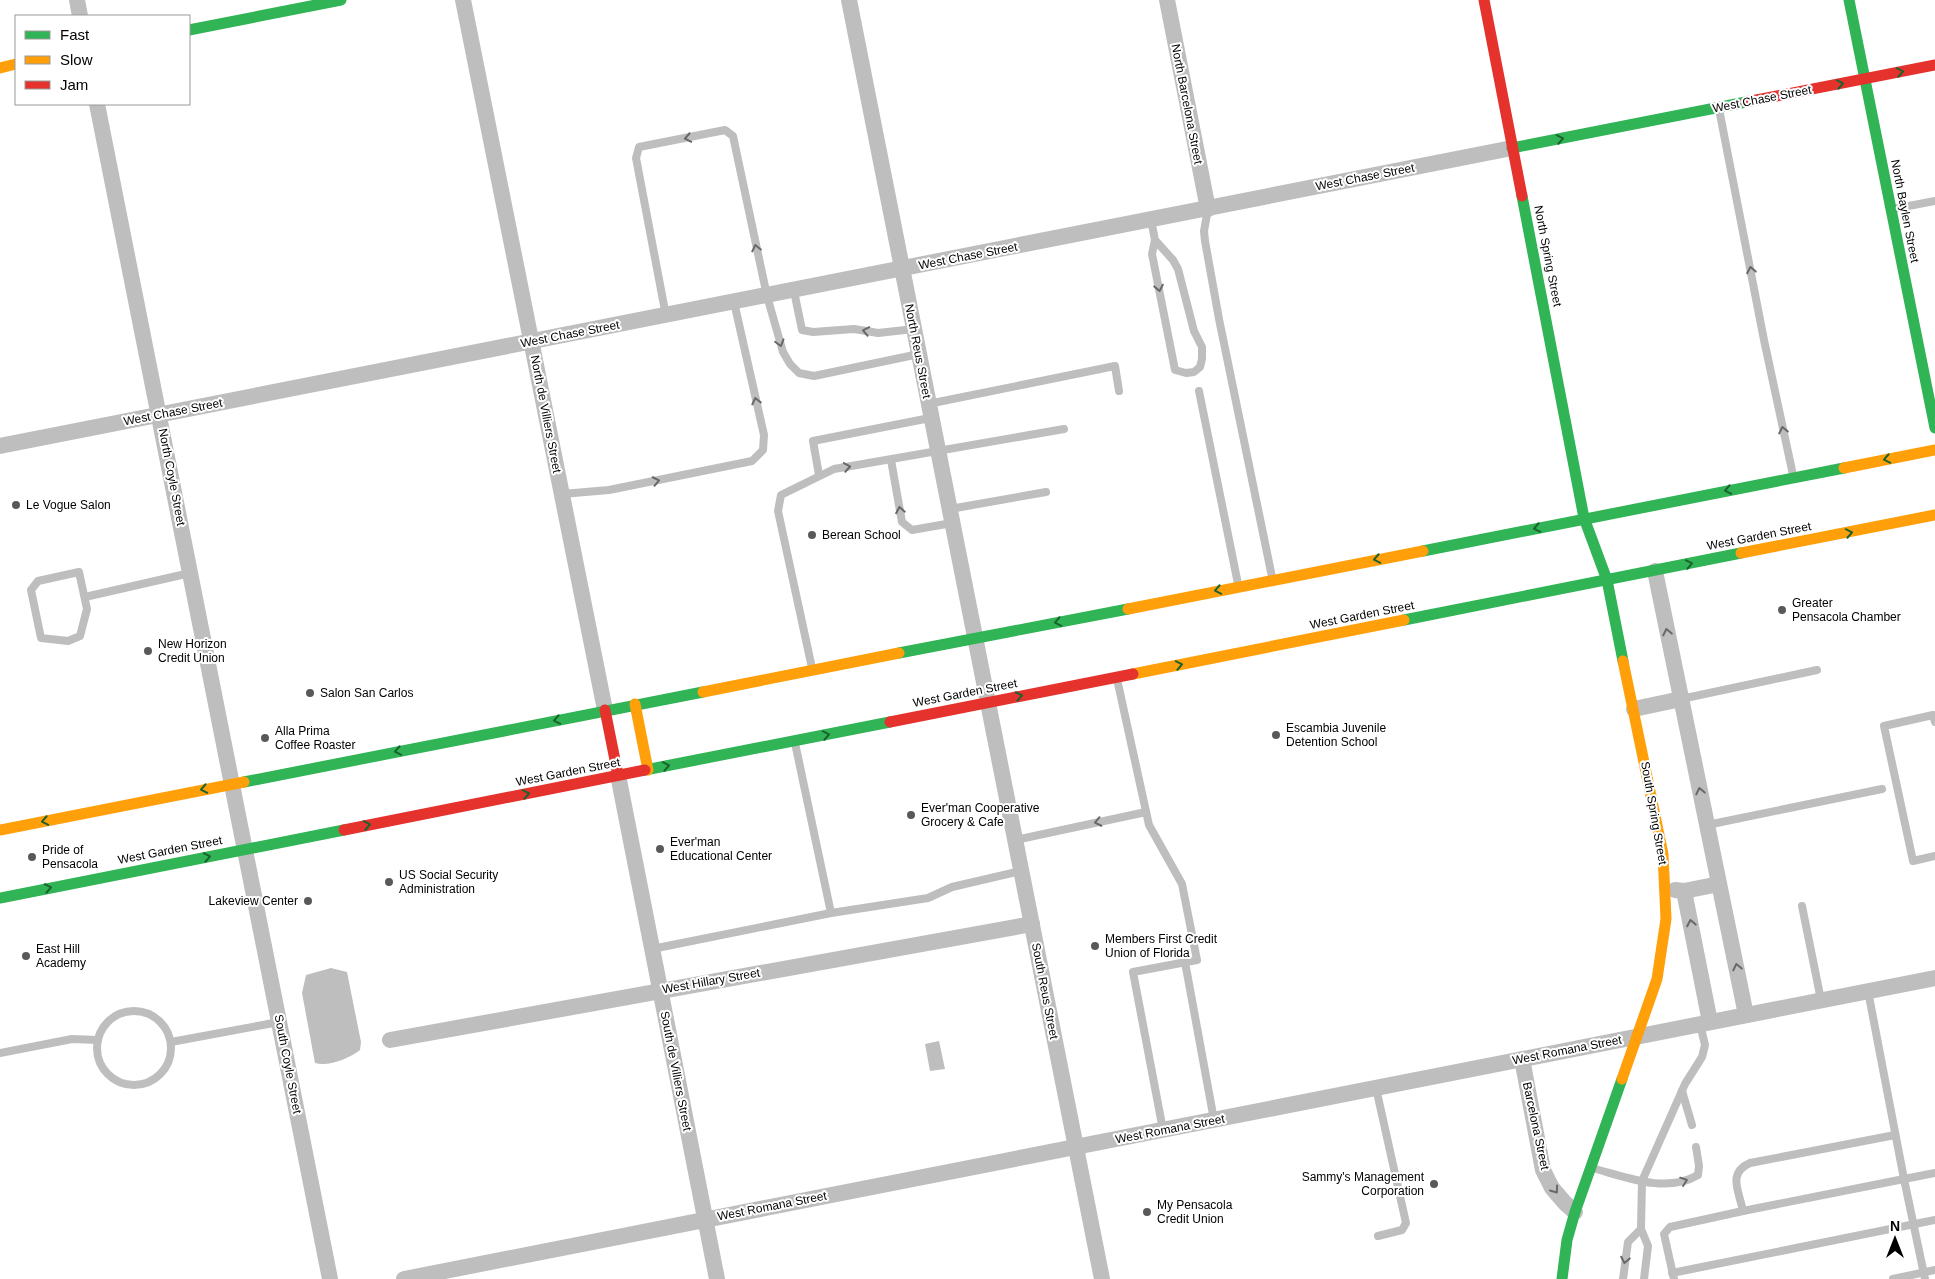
<svg xmlns="http://www.w3.org/2000/svg" width="1935" height="1279" viewBox="0 0 1935 1279" font-family="Helvetica,sans-serif">
	<style>
		.water { fill: #bebebe }
		.lines { fill: none; stroke-linecap: round; stroke-linejoin: round }
		.lane { stroke: #bebebe; stroke-width: 8 }
		.street { stroke: #bebebe; stroke-width: 16 }
		.fast { stroke: #30b455; stroke-width: 11 }
		.slow { stroke: #ff9f0a; stroke-width: 11 }
		.jam { stroke: #e5322d; stroke-width: 11 }
		.oneway { stroke: #1a632f }
		.oneway2 { stroke: #686868 }
		.poi-dot { fill: #595959; stroke: #fff; stroke-width: 2 }
		.labels { text-anchor: middle; dominant-baseline: central; stroke-width: 4; stroke-linejoin: round; paint-order: stroke }
		.street-label { font-size: 12px; fill: #000; stroke: #fff }
		.poi-label { font-size: 12px; fill: #000; stroke: #fff; text-anchor: start }
	</style>
	<rect width="100%" height="100%" fill="#fff"/>
	<g class="water">
		<path d="M331,968L347,972L361,1042L360,1050C350,1058 329,1067 315,1063L302,993L306,975Z"/>
		<path d="M939,1041L945,1069L930,1071L925,1044Z"/>
	</g>
	<g class="lines">
		<g class="lane">
			<path d="M1719,109L1764,340L1793,475"/>
			<path d="M1208,209L1204,231L1205,241L1219,319L1272,577"/>
			<path d="M1893,209L1935,201"/>
			<path d="M1151,220L1155,240L1152,254L1175,370L1186,373L1194,372L1200,367L1202,359V347L1194,331L1178,269L1173,260L1155,240"/>
			<path d="M794,291L802,330L813,332L854,329L878,333L914,329"/>
			<path d="M666,316L636,158L639,147L725,130L733,136L767,296L783,352L790,364L799,373L814,376L919,354"/>
			<path d="M1199,391L1238,584"/>
			<path d="M928,404L1115,366L1119,391"/>
			<path d="M891,460L902,522L912,530L952,523"/>
			<path d="M819,475L813,441L930,418"/>
			<path d="M562,494L609,490L752,461L763,450L764,435L734,302"/>
			<path d="M950,509L1046,492"/>
			<path d="M79,572L87,609L80,636L68,641L41,638L31,590L38,581Z"/>
			<path d="M85,597L190,573"/>
			<path d="M812,668L778,511L781,495L834,469L1064,429"/>
			<path d="M1117,679L1149,825L1182,884L1197,960L1133,972L1163,1130"/>
			<path d="M1681,699L1817,670"/>
			<path d="M1935,722L1933,715L1884,726L1913,861L1935,856"/>
			<path d="M795,743L831,913L928,898L952,887L1021,871"/>
			<path d="M1707,825L1882,789"/>
			<path d="M1015,840L1146,812"/>
			<path d="M1802,906L1821,1000"/>
			<path d="M652,949L831,913"/>
			<path d="M1185,962L1214,1120"/>
			<path d="M1868,991L1904,1179L1743,1211C1739,1191 1727,1173 1750,1163L1895,1135"/>
			<circle cx="134" cy="1048" r="37"/>
			<path d="M171,1042L279,1022"/>
			<path d="M0,1053L72,1039L98,1040"/>
			<path d="M1376,1088L1406,1223L1402,1230L1378,1236"/>
			<path d="M1682,1091L1692,1125"/>
			<path d="M1592,1168C1626,1177 1666,1194 1698,1175L1699,1166L1696,1147"/>
			<path d="M1641,1229L1648,1246L1644,1279"/>
			<path d="M1672,1273L1935,1220"/>
			<path d="M1623,1279L1628,1242L1641,1229L1642,1181L1685,1084L1702,1057L1705,1045L1700,1024"/>
			<path d="M1674,1279L1664,1234L1670,1227L1743,1211"/>
			<path d="M1893,1279L1935,1270"/>
			<path d="M1925,1279L1904,1179L1935,1173"/>
		</g>
		<g class="street">
			<path d="M77,0L80,16"/>
			<path d="M463,0L605,710"/>
			<path d="M849,0L1102,1279"/>
			<path d="M1167,0L1208,209"/>
			<path d="M97,104L330,1279"/>
			<path d="M0,446L1512,148"/>
			<path d="M1655,571L1746,1015"/>
			<path d="M1634,709L1681,699"/>
			<path d="M618,775L717,1279"/>
			<path d="M1675,890L1684,891L1719,884"/>
			<path d="M1684,891L1710,1022"/>
			<path d="M390,1040L1032,924"/>
			<path d="M1522,1059L1543,1170L1552,1188L1565,1203L1575,1212"/>
			<path d="M404,1279L1935,978"/>
		</g>
		<g class="fast">
			<path d="M1849,0L1935,428"/>
			<path d="M189,30L341,0"/>
			<path d="M1512,148L1746,102"/>
			<path d="M1522,196L1584,518L1607,580L1623,661"/>
			<path d="M1423,551L1844,468"/>
			<path d="M1404,620L1741,553"/>
			<path d="M899,653L1128,609"/>
			<path d="M645,770L890,722"/>
			<path d="M244,782L703,692"/>
			<path d="M0,898L344,830"/>
			<path d="M1562,1279L1567,1240L1575,1212L1622,1079"/>
		</g>
		<g class="slow">
			<path d="M0,68L16,64"/>
			<path d="M1844,468L1935,450"/>
			<path d="M1741,553L1935,515"/>
			<path d="M1128,609L1423,551"/>
			<path d="M1133,674L1404,620"/>
			<path d="M703,692L899,653"/>
			<path d="M635,704L648,770"/>
			<path d="M0,830L244,782"/>
			<path d="M1622,1079L1657,979L1666,919L1663,854L1623,661"/>
		</g>
		<g class="jam">
			<path d="M1484,0L1522,196"/>
			<path d="M1746,102L1935,65"/>
			<path d="M605,710L618,775"/>
			<path d="M890,722L1133,674"/>
			<path d="M344,830L645,770"/>
		</g>
	</g>
	<defs><path id="oneway-chevron" d="M-2-3.5L2.5 0L-2 3.5" fill="none" stroke-width="1.6" stroke-linecap="round" stroke-linejoin="round" transform="scale(1.25)"/></defs>
	<g class="oneway">
		<use href="#oneway-chevron" transform="translate(1900 72) rotate(-11)"/>
		<use href="#oneway-chevron" transform="translate(1840 84) rotate(-11)"/>
		<use href="#oneway-chevron" transform="translate(1560 139) rotate(-11)"/>
		<use href="#oneway-chevron" transform="translate(1887 459) rotate(169)"/>
		<use href="#oneway-chevron" transform="translate(1728 490) rotate(169)"/>
		<use href="#oneway-chevron" transform="translate(1537 528) rotate(169)"/>
		<use href="#oneway-chevron" transform="translate(1849 533) rotate(-11)"/>
		<use href="#oneway-chevron" transform="translate(1377 559) rotate(169)"/>
		<use href="#oneway-chevron" transform="translate(1689 564) rotate(-11)"/>
		<use href="#oneway-chevron" transform="translate(1218 590) rotate(169)"/>
		<use href="#oneway-chevron" transform="translate(1058 622) rotate(169)"/>
		<use href="#oneway-chevron" transform="translate(1179 665) rotate(-11)"/>
		<use href="#oneway-chevron" transform="translate(1019 696) rotate(-11)"/>
		<use href="#oneway-chevron" transform="translate(557 720) rotate(169)"/>
		<use href="#oneway-chevron" transform="translate(826 735) rotate(-11)"/>
		<use href="#oneway-chevron" transform="translate(398 751) rotate(169)"/>
		<use href="#oneway-chevron" transform="translate(666 766) rotate(-11)"/>
		<use href="#oneway-chevron" transform="translate(204 789) rotate(169)"/>
		<use href="#oneway-chevron" transform="translate(526 794) rotate(-11)"/>
		<use href="#oneway-chevron" transform="translate(45 821) rotate(169)"/>
		<use href="#oneway-chevron" transform="translate(367 825) rotate(-11)"/>
		<use href="#oneway-chevron" transform="translate(207 857) rotate(-11)"/>
		<use href="#oneway-chevron" transform="translate(48 888) rotate(-11)"/>
	</g>
	<g class="oneway2">
		<use href="#oneway-chevron" transform="translate(688 138) rotate(169)"/>
		<use href="#oneway-chevron" transform="translate(756 248) rotate(-102)"/>
		<use href="#oneway-chevron" transform="translate(1751 270) rotate(-101)"/>
		<use href="#oneway-chevron" transform="translate(1159 288) rotate(79)"/>
		<use href="#oneway-chevron" transform="translate(866 331) rotate(-169)"/>
		<use href="#oneway-chevron" transform="translate(780 343) rotate(74)"/>
		<use href="#oneway-chevron" transform="translate(756 401) rotate(-103)"/>
		<use href="#oneway-chevron" transform="translate(1783 430) rotate(-102)"/>
		<use href="#oneway-chevron" transform="translate(847 467) rotate(-10)"/>
		<use href="#oneway-chevron" transform="translate(656 481) rotate(-12)"/>
		<use href="#oneway-chevron" transform="translate(900 510) rotate(-100)"/>
		<use href="#oneway-chevron" transform="translate(1667 632) rotate(-102)"/>
		<use href="#oneway-chevron" transform="translate(1700 791) rotate(-102)"/>
		<use href="#oneway-chevron" transform="translate(1098 822) rotate(168)"/>
		<use href="#oneway-chevron" transform="translate(1691 923) rotate(-101)"/>
		<use href="#oneway-chevron" transform="translate(1737 967) rotate(-102)"/>
		<use href="#oneway-chevron" transform="translate(1684 1181) rotate(-19)"/>
		<use href="#oneway-chevron" transform="translate(1555 1190) rotate(54)"/>
		<use href="#oneway-chevron" transform="translate(1625 1260) rotate(101)"/>
	</g>
	<g class="poi-dot">
		<circle cx="16" cy="505" r="5"/>
		<circle cx="812" cy="535" r="5"/>
		<circle cx="1782" cy="610" r="5"/>
		<circle cx="148" cy="651" r="5"/>
		<circle cx="310" cy="693" r="5"/>
		<circle cx="1276" cy="735" r="5"/>
		<circle cx="265" cy="738" r="5"/>
		<circle cx="911" cy="815" r="5"/>
		<circle cx="660" cy="849" r="5"/>
		<circle cx="32" cy="857" r="5"/>
		<circle cx="389" cy="882" r="5"/>
		<circle cx="308" cy="901" r="5"/>
		<circle cx="1095" cy="946" r="5"/>
		<circle cx="26" cy="956" r="5"/>
		<circle cx="1434" cy="1184" r="5"/>
		<circle cx="1147" cy="1212" r="5"/>
	</g>
	<g class="labels">
		<g class="street-label">
			<text transform="translate(1762 99) rotate(-11)">West Chase Street</text>
			<text transform="translate(1187 104) rotate(79)">North Barcelona Street</text>
			<text transform="translate(1365 177) rotate(-11)">West Chase Street</text>
			<text transform="translate(1905 211) rotate(79)">North Baylen Street</text>
			<text transform="translate(968 256) rotate(-11)">West Chase Street</text>
			<text transform="translate(1548 256) rotate(79)">North Spring Street</text>
			<text transform="translate(570 334) rotate(-11)">West Chase Street</text>
			<text transform="translate(918 351) rotate(79)">North Reus Street</text>
			<text transform="translate(173 412) rotate(-11)">West Chase Street</text>
			<text transform="translate(546 414) rotate(79)">North de Villiers Street</text>
			<text transform="translate(172 477) rotate(79)">North Coyle Street</text>
			<text transform="translate(1759 536) rotate(-11)">West Garden Street</text>
			<text transform="translate(1362 615) rotate(-11)">West Garden Street</text>
			<text transform="translate(965 693) rotate(-11)">West Garden Street</text>
			<text transform="translate(568 772) rotate(-11)">West Garden Street</text>
			<text transform="translate(1654 813) rotate(80)">South Spring Street</text>
			<text transform="translate(170 850) rotate(-11)">West Garden Street</text>
			<text transform="translate(711 981) rotate(-10)">West Hillary Street</text>
			<text transform="translate(1045 991) rotate(79)">South Reus Street</text>
			<text transform="translate(1567 1050) rotate(-11)">West Romana Street</text>
			<text transform="translate(288 1064) rotate(79)">South Coyle Street</text>
			<text transform="translate(676 1071) rotate(79)">South de Villiers Street</text>
			<text transform="translate(1536 1126) rotate(78)">Barcelona Street</text>
			<text transform="translate(1170 1129) rotate(-11)">West Romana Street</text>
			<text transform="translate(772 1206) rotate(-11)">West Romana Street</text>
		</g>
		<g class="poi-label">
			<text x="26" y="505">Le Vogue Salon</text>
			<text x="822" y="535">Berean School</text>
			<text x="1792" y="603">Greater<tspan x="1792" dy="14">Pensacola Chamber</tspan></text>
			<text x="158" y="644">New Horizon<tspan x="158" dy="14">Credit Union</tspan></text>
			<text x="320" y="693">Salon San Carlos</text>
			<text x="1286" y="728">Escambia Juvenile<tspan x="1286" dy="14">Detention School</tspan></text>
			<text x="275" y="731">Alla Prima<tspan x="275" dy="14">Coffee Roaster</tspan></text>
			<text x="921" y="808">Ever'man Cooperative<tspan x="921" dy="14">Grocery &amp; Cafe</tspan></text>
			<text x="670" y="842">Ever'man<tspan x="670" dy="14">Educational Center</tspan></text>
			<text x="42" y="850">Pride of<tspan x="42" dy="14">Pensacola</tspan></text>
			<text x="399" y="875">US Social Security<tspan x="399" dy="14">Administration</tspan></text>
			<text x="298" y="901" text-anchor="end">Lakeview Center</text>
			<text x="1105" y="939">Members First Credit<tspan x="1105" dy="14">Union of Florida</tspan></text>
			<text x="36" y="949">East Hill<tspan x="36" dy="14">Academy</tspan></text>
			<text x="1424" y="1177" text-anchor="end">Sammy's Management<tspan x="1424" dy="14">Corporation</tspan></text>
			<text x="1157" y="1205">My Pensacola<tspan x="1157" dy="14">Credit Union</tspan></text>
		</g>
	</g>
	<rect x="15" y="15" width="175" height="90" fill="#ffffff" stroke="#999999"/>
	<rect x="25" y="31" width="25" height="8" fill="#30b455" stroke="#999999"/>
	<text x="60" y="40" font-size="15" fill="#000000">Fast</text>
	<rect x="25" y="56" width="25" height="8" fill="#ff9f0a" stroke="#999999"/>
	<text x="60" y="65" font-size="15" fill="#000000">Slow</text>
	<rect x="25" y="81" width="25" height="8" fill="#e5322d" stroke="#999999"/>
	<text x="60" y="90" font-size="15" fill="#000000">Jam</text>
	<g transform="translate(1895 1239)" stroke="#ffffff" stroke-width="4" paint-order="stroke">
	<path d="M0-4L9 19L0 12L-9 19Z" fill="#000000"/>
	<text y="-8" font-size="14" font-weight="bold" text-anchor="middle" fill="#000000">N</text>
	</g>
</svg>
